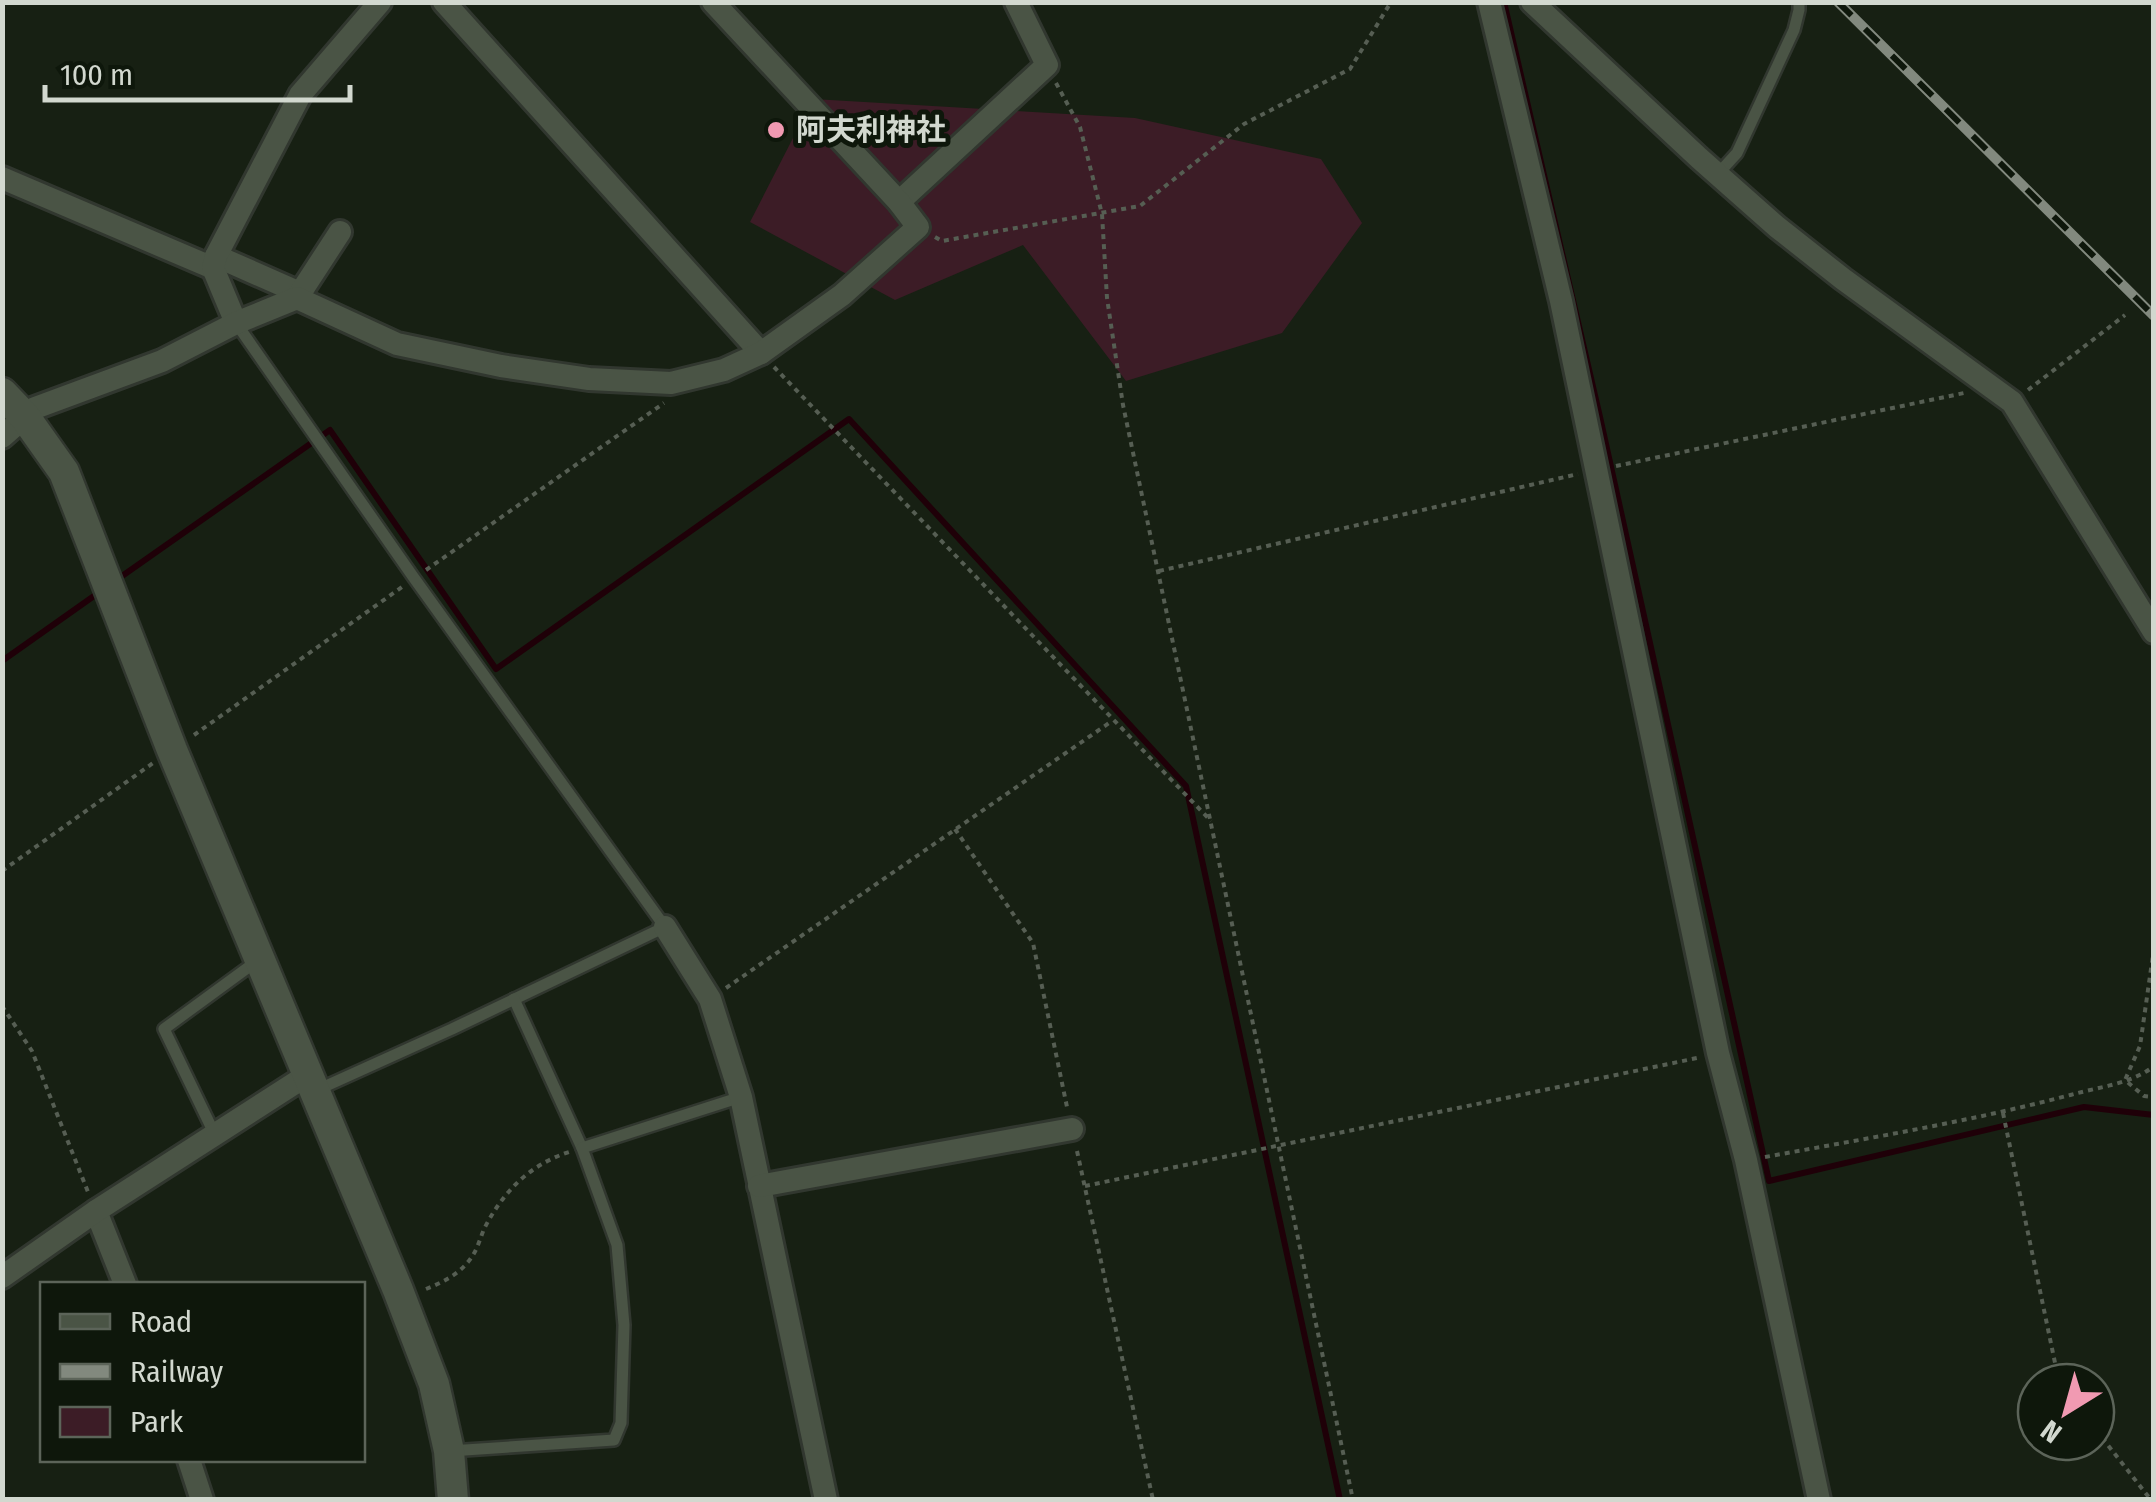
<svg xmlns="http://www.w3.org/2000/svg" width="2156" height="1502" viewBox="0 0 2156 1502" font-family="'Fira Sans Condensed','Noto Sans JP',sans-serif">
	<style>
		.green { fill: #3c1c26 }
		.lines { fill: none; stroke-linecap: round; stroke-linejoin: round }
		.stream { stroke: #1f0008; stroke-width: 6 }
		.lane-casing { stroke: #31372f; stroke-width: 16 }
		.street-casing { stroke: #31372f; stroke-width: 28 }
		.secondary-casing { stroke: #31372f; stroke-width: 35 }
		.path { stroke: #565e53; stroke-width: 4; stroke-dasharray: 5 5; stroke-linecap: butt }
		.lane { stroke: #4a5445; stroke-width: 11 }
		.street { stroke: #4a5445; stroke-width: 22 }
		.secondary { stroke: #4a5445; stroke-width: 30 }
		.rail-casing { stroke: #82897e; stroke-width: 10 }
		.rail { stroke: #0e170b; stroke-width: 6; stroke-dasharray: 19; stroke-linecap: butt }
		.poi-dot { fill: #f19ab2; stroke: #0e170b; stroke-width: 4 }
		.labels { text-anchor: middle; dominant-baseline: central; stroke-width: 10; stroke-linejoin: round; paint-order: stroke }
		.poi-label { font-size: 30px; font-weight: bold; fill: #d2d8cf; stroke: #0e170b; text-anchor: start }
	</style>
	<rect width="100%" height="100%" fill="#172013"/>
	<path class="green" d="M813,99L1135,118L1321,159L1362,223L1282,333L1126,381L1023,245L895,300L750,222Z"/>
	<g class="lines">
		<g class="stream">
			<path d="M1504,2L1600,417L1769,1181L2084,1107L2154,1115"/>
			<path d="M115,581L330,430L496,669L849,419L1186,786L1340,1500"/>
			<path d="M2,661L101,591"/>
		</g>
		<defs>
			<g id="lane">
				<path d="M1717,175L1737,153L1794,30L1799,10V2"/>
				<path d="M236,323L414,578L665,927L452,1029L317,1090"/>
				<path d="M514,999L582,1148"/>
				<path d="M215,1135L164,1029L257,961"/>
				<path d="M450,1451L614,1440L621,1423L624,1325L617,1245L582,1148L741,1097"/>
			</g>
			<g id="street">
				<path d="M444,2L761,353"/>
				<path d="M1489,2L1561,301L1718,1053L1746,1160L1819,1500"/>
				<path d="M1532,2L1699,158L1777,227L1843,279L2012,402L2154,632"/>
				<path d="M2,178L213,268"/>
				<path d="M899,202L1047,65L1016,2"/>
				<path d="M216,256L300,293"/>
				<path d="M297,298L340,232"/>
				<path d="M236,323L213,268L216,256L300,95L380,2"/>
				<path d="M2,437L35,408L162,361L236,323L297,298L397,344L501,366L589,379L671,383L724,370L761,353L842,295L918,227L899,202L713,2"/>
				<path d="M665,927L710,999L741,1097L826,1500"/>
				<path d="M759,1186L1072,1129"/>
				<path d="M96,1211L125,1284"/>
				<path d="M2,1277L96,1211L309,1074"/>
				<path d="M189,1460L202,1500"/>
			</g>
			<path id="secondary" d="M2,393L25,417L64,472L172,750L398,1290L434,1384L449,1451L453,1500"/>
		</defs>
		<use href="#lane" class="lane-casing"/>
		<use href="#street" class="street-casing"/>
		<use href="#secondary" class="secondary-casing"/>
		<g class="path">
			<path d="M1056,83L1080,127L1102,214L1107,298L1123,405L1353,1500"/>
			<path d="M935,237L942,241L1140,206L1244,124L1350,69L1391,2"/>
			<path d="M774,367L1211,821"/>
			<path d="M2028,390L2125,315"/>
			<path d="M1616,466L1964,393"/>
			<path d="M426,570L664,403"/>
			<path d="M1159,571L1578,474"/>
			<path d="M194,735L402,587"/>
			<path d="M955,829L1033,943L1067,1107"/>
			<path d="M2,871L153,763"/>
			<path d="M2154,948L2140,1046L2125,1080L2144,1096L2154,1097"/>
			<path d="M726,988L1112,721"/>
			<path d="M2,1006L32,1051L88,1192"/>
			<path d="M2003,1113L2059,1382"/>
			<path d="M1077,1151L1153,1500"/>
			<path d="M1765,1157C1869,1138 1973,1121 2074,1094C2100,1087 2133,1083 2154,1066"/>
			<path d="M1085,1186L1697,1058"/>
			<path d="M426,1289C443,1282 460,1274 471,1258C477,1250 480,1239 484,1229C503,1192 529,1165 569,1152"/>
			<path d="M2096,1430L2151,1500"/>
		</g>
		<use href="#lane" class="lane"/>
		<use href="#street" class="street"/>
		<use href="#secondary" class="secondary"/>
		<defs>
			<path id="rail" d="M1838,2L2154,316"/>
		</defs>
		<use href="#rail" class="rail-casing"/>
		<use href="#rail" class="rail"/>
	</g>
	<circle class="poi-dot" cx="776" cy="130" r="10"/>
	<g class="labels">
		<g class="poi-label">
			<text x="796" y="130">阿夫利神社</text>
		</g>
	</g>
	<rect width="2156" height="1502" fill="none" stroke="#d2d8cf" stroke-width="10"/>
	<rect x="40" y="1282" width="325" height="180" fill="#0e170b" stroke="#5c6459" stroke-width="2.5"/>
	<rect x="60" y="1314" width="50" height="15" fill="#4a5445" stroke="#5c6459" stroke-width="2.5"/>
	<text x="130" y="1332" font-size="30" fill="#d2d8cf">Road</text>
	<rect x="60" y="1364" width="50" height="15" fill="#82897e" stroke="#5c6459" stroke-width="2.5"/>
	<text x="130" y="1382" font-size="30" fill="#d2d8cf">Railway</text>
	<rect x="60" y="1407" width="50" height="30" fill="#3c1c26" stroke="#5c6459" stroke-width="2.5"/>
	<text x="130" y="1432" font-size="30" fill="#d2d8cf">Park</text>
	<g transform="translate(2066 1412) rotate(217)"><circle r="48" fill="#0e170b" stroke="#5c6459" stroke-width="2.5"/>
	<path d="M0-8L18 38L0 25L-18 38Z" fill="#f19ab2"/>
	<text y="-15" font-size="28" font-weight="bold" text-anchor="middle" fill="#d2d8cf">N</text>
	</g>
	<path d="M45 85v15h305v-15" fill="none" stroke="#d2d8cf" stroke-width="5"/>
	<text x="60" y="85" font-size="30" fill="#d2d8cf" stroke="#0e170b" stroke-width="8" paint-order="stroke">100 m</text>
</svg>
